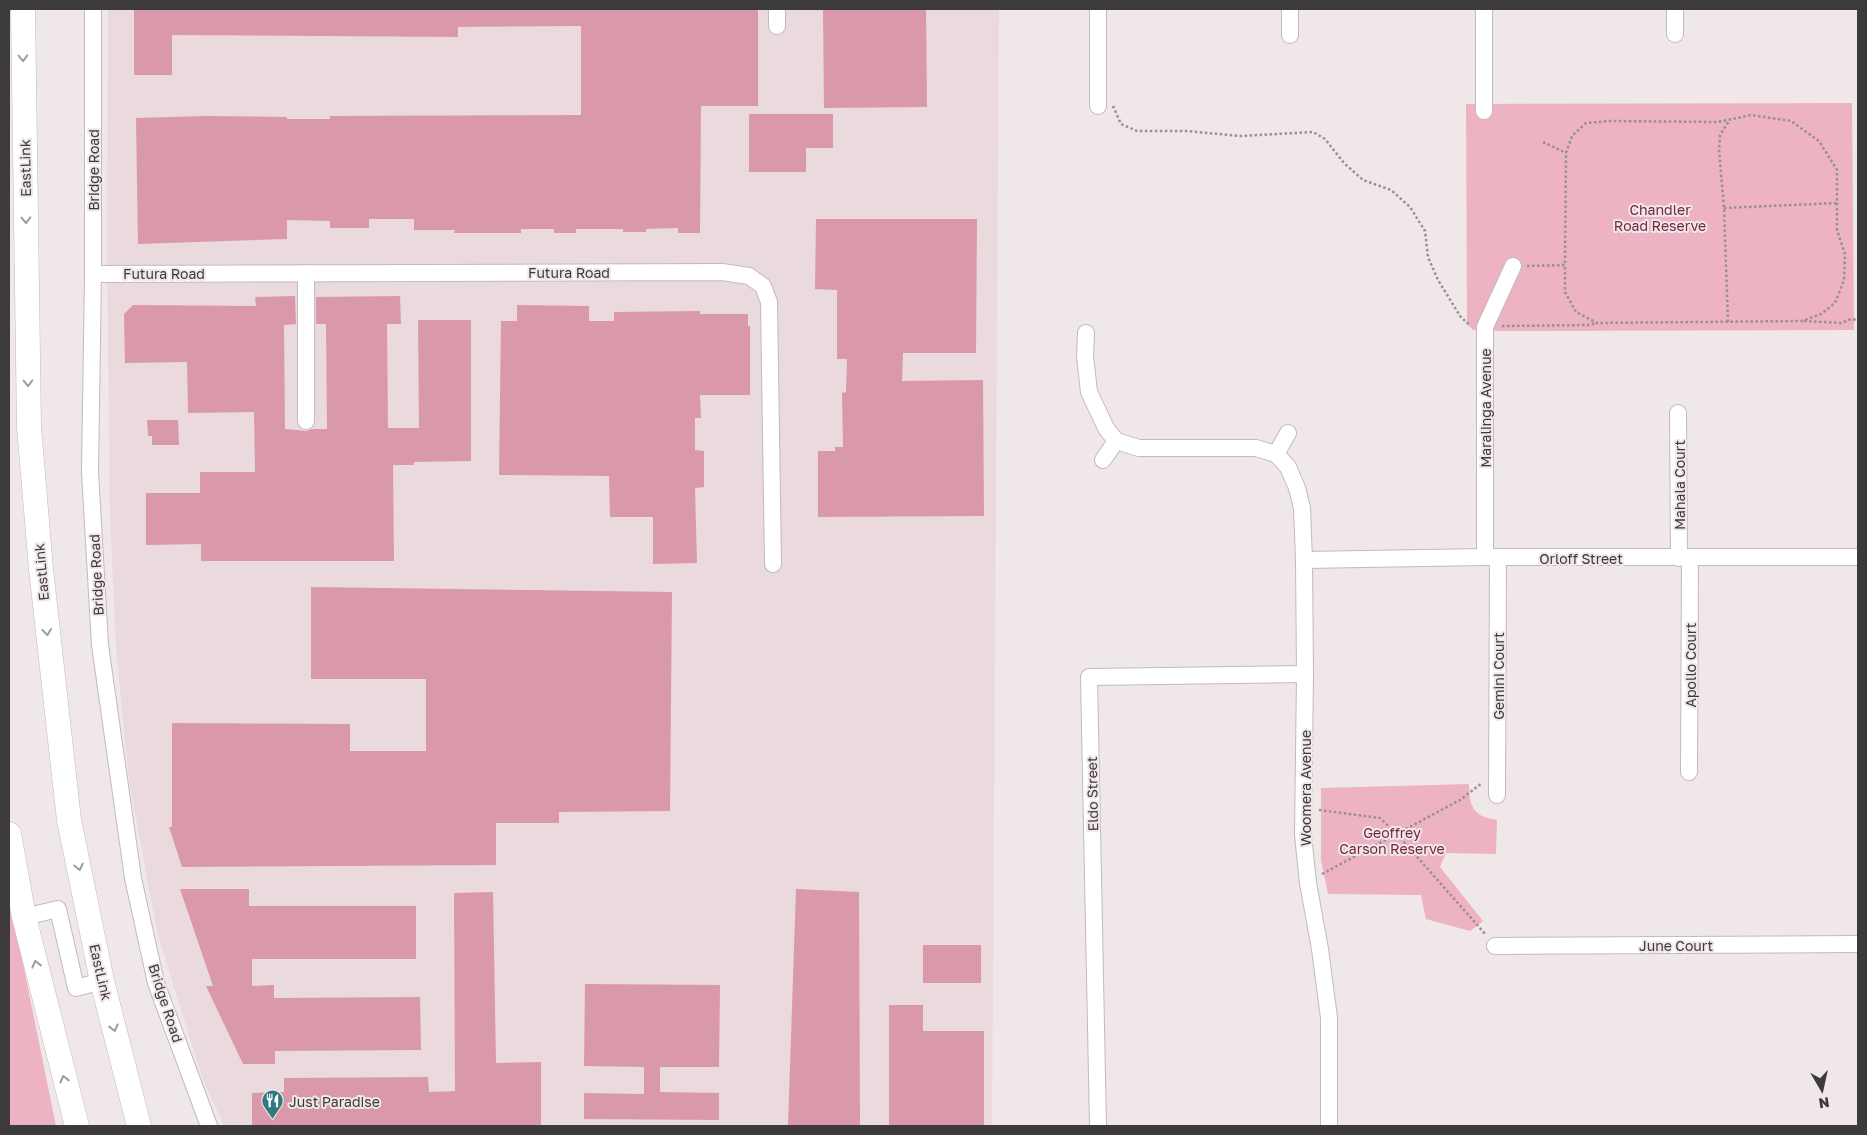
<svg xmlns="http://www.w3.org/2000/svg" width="1867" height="1135" viewBox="0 0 1867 1135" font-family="'Golos Text',sans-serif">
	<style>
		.built { fill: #ead9dd }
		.green { fill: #edb3c2 }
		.building { fill: #da99aa }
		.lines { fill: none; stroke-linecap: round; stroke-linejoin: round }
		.minor-casing { stroke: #c2babc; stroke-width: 18 }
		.highway-casing { stroke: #c2babc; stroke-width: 25 }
		.path { stroke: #969092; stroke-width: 2.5; stroke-dasharray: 2.5 2.5; stroke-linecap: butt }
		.minor { stroke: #fff; stroke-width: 16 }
		.highway { stroke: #fff; stroke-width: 24 }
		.oneway { stroke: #9e9c9d }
		.labels { text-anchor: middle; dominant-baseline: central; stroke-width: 4; stroke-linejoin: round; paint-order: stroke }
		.street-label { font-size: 14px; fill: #3d3a3b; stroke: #f0e7e9 }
		.park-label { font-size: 14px; fill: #742742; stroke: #f0e7e9 }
		.poi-label { font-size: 14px; fill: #3d3a3b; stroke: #f0e7e9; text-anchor: start }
	</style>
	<rect width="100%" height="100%" fill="#f0e7e9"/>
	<path class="built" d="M108,9H999L992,1126H224L202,1077L157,932L129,780L116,648L110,516L107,248Z"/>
	<g class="green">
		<path d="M1852,103L1854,330L1502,331L1473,330L1467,324L1466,104Z"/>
		<path d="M1469,784C1469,807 1474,817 1497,820L1496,854L1446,853L1440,867L1483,921L1470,931L1426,919L1421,895L1328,894L1321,860V788Z"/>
		<path d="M9,895L56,1126H9Z"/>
	</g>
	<g class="building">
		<path d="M134,9H758V106H701L700,233H678V228L646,229V232H623V229H576V233H554V229H521V233H454L455,230H414V219H369V228H330V221L287,220V239L138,244L136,118L208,116L287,117V119H330V116L579,115H581V26L458,27V37L172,35V75H134Z"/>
		<path d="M823,9H926L927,107L824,108Z"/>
		<path d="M749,114H833V148H806V172H749Z"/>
		<path d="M816,219H977L976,353H903L902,381L983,380L984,516L818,517V451H835V447H843L842,393L846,392L847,359H837V290L815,289Z"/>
		<path d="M295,296L296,324L284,325L285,429L306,431L312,429H327L326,324H316V297L400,296L401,324H387L388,428H419L418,320H471V461L414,462V465H393L394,561H201V544L146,545V493H200V472H255L254,412L188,413L187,362L125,363L124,314L133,305L256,306L255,297Z"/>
		<path d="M517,305L589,306V321H614V312L700,311V314H748V326H750V395H700L701,418H695V450L704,451V487L695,488L697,563L653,564V517H610L609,476L499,475L501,321H517Z"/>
		<path d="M147,420H178L179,445H152V436H148Z"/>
		<path d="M311,587L672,592L670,811L559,812V823H496V865L182,867L169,827H172V723L350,724V751H426V679H311Z"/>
		<path d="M180,889H249V906H416V959H252V986L274,985V998L420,997L421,1050L275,1051V1064H243L206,986H213Z"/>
		<path d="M796,889L859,892L860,1126H788Z"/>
		<path d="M493,892L496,1063L541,1062V1126H252V1093L284,1092V1078L428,1077L429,1092L455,1091L454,893Z"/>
		<rect x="923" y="945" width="58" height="38"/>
		<path d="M585,984L720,985L719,1067H660V1092L719,1093V1120L584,1119V1093L644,1094V1067L584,1066Z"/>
		<path d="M889,1005H923V1031H984V1126H889Z"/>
	</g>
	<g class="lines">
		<defs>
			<g id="minor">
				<path d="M93,9V274L90,472L100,645L133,878L156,983L209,1126"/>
				<path d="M1098,9V106"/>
				<path d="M1290,9V35"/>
				<path d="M1484,9V111"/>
				<path d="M777,26V9"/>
				<path d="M1675,34V9"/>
				<path d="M93,274L722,272L749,276L763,286L769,302L773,564"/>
				<path d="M1086,333L1085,356L1089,392L1106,428L1116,441L1139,448H1256L1276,454L1288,467L1297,488L1302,508L1304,560L1305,674L1303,835L1308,883L1320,949L1329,1018V1126"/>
				<path d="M1678,413L1679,558"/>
				<path d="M306,421V273"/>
				<path d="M1276,454L1288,433"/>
				<path d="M1103,460L1116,441"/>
				<path d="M1485,557V327L1513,266"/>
				<path d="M1304,560L1485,557H1858"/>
				<path d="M1689,772L1690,558"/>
				<path d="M1497,795L1498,558"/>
				<path d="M24,917L58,909L76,988L102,981"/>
				<path d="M1495,946L1858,944"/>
				<path d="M1098,1126L1089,677L1305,674"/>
			</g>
			<g id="highway">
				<path d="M23,9L29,427L41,569L69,820L102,981L139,1126"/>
				<path d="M9,834L24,917L77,1126"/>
			</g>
		</defs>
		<use href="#minor" class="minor-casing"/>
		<use href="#highway" class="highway-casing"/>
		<g class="path">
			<path d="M1113,106L1121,124L1137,131H1186L1241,136L1313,132L1325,139L1344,163L1363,180L1391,190L1410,207L1425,231L1428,257L1438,280L1460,316L1467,323L1471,324"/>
			<path d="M1543,142L1566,153"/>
			<path d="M1724,208L1837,203"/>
			<path d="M1527,266L1565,265V292L1576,312L1597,323L1802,321L1821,314L1835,303L1844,280L1845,254L1837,230V170L1819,141L1791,121L1751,115L1718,122L1611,121L1586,123L1572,136L1566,153L1565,265"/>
			<path d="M1804,321L1841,323L1851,319L1858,320"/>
			<path d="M1728,322L1724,208L1719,150L1720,135L1729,121"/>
			<path d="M1502,326L1589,325L1596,323"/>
			<path d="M1319,810L1380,818L1397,834L1486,935"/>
			<path d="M1322,874L1460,800L1482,783"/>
		</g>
		<use href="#minor" class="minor"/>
		<use href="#highway" class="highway"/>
	</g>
	<defs><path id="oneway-chevron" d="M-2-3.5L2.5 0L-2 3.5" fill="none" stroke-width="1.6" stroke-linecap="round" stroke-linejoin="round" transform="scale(1.25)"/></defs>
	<g class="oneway">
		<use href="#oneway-chevron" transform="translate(23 58) rotate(89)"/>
		<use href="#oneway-chevron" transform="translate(26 220) rotate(89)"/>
		<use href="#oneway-chevron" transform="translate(28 383) rotate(89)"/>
		<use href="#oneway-chevron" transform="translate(47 632) rotate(84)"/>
		<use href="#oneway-chevron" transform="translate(79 867) rotate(78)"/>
		<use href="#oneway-chevron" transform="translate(36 964) rotate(-104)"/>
		<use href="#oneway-chevron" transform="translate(114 1028) rotate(76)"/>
		<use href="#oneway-chevron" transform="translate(64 1079) rotate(-104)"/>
	</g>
	<defs>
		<symbol id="restaurant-pin" viewBox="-11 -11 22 30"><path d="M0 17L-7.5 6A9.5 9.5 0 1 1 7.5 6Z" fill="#317980" stroke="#f0e7e9"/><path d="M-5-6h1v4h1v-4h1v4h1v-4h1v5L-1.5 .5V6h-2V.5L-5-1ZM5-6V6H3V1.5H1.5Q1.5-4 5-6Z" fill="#fff"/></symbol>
	</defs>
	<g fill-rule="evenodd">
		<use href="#restaurant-pin" x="260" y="1088" width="25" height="34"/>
	</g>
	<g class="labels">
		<g class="street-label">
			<text transform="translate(25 168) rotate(-91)">EastLink</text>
			<text transform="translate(93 170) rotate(-90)">Bridge Road</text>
			<text x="569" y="272">Futura Road</text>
			<text x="164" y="273">Futura Road</text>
			<text transform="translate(1485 408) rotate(-90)">Maralinga Avenue</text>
			<text transform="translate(1679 485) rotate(-90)">Mahala Court</text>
			<text x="1581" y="558">Orloff Street</text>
			<text transform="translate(41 572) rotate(-95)">EastLink</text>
			<text transform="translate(96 575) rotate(-93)">Bridge Road</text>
			<text transform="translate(1690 665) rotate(-90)">Apollo Court</text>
			<text transform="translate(1498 676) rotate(-90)">Gemini Court</text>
			<text transform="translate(1305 788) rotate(-90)">Woomera Avenue</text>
			<text transform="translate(1092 794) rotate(-91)">Eldo Street</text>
			<text x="1676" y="945">June Court</text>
			<text transform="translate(101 972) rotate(77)">EastLink</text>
			<text transform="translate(166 1003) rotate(72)">Bridge Road</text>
		</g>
		<g class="park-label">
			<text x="1660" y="209">Chandler<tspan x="1660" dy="16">Road Reserve</tspan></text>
			<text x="1392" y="832">Geoffrey<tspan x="1392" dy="16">Carson Reserve</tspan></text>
		</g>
		<g class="poi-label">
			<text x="289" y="1101">Just Paradise</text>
		</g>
	</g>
	<rect width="1867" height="1135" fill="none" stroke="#3d3a3b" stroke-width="20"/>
	<g transform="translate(1822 1090) rotate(171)" stroke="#f0e7e9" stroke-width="4" paint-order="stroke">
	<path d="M0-4L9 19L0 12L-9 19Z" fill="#3d3a3b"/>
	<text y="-8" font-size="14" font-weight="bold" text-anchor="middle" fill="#3d3a3b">N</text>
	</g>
</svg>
